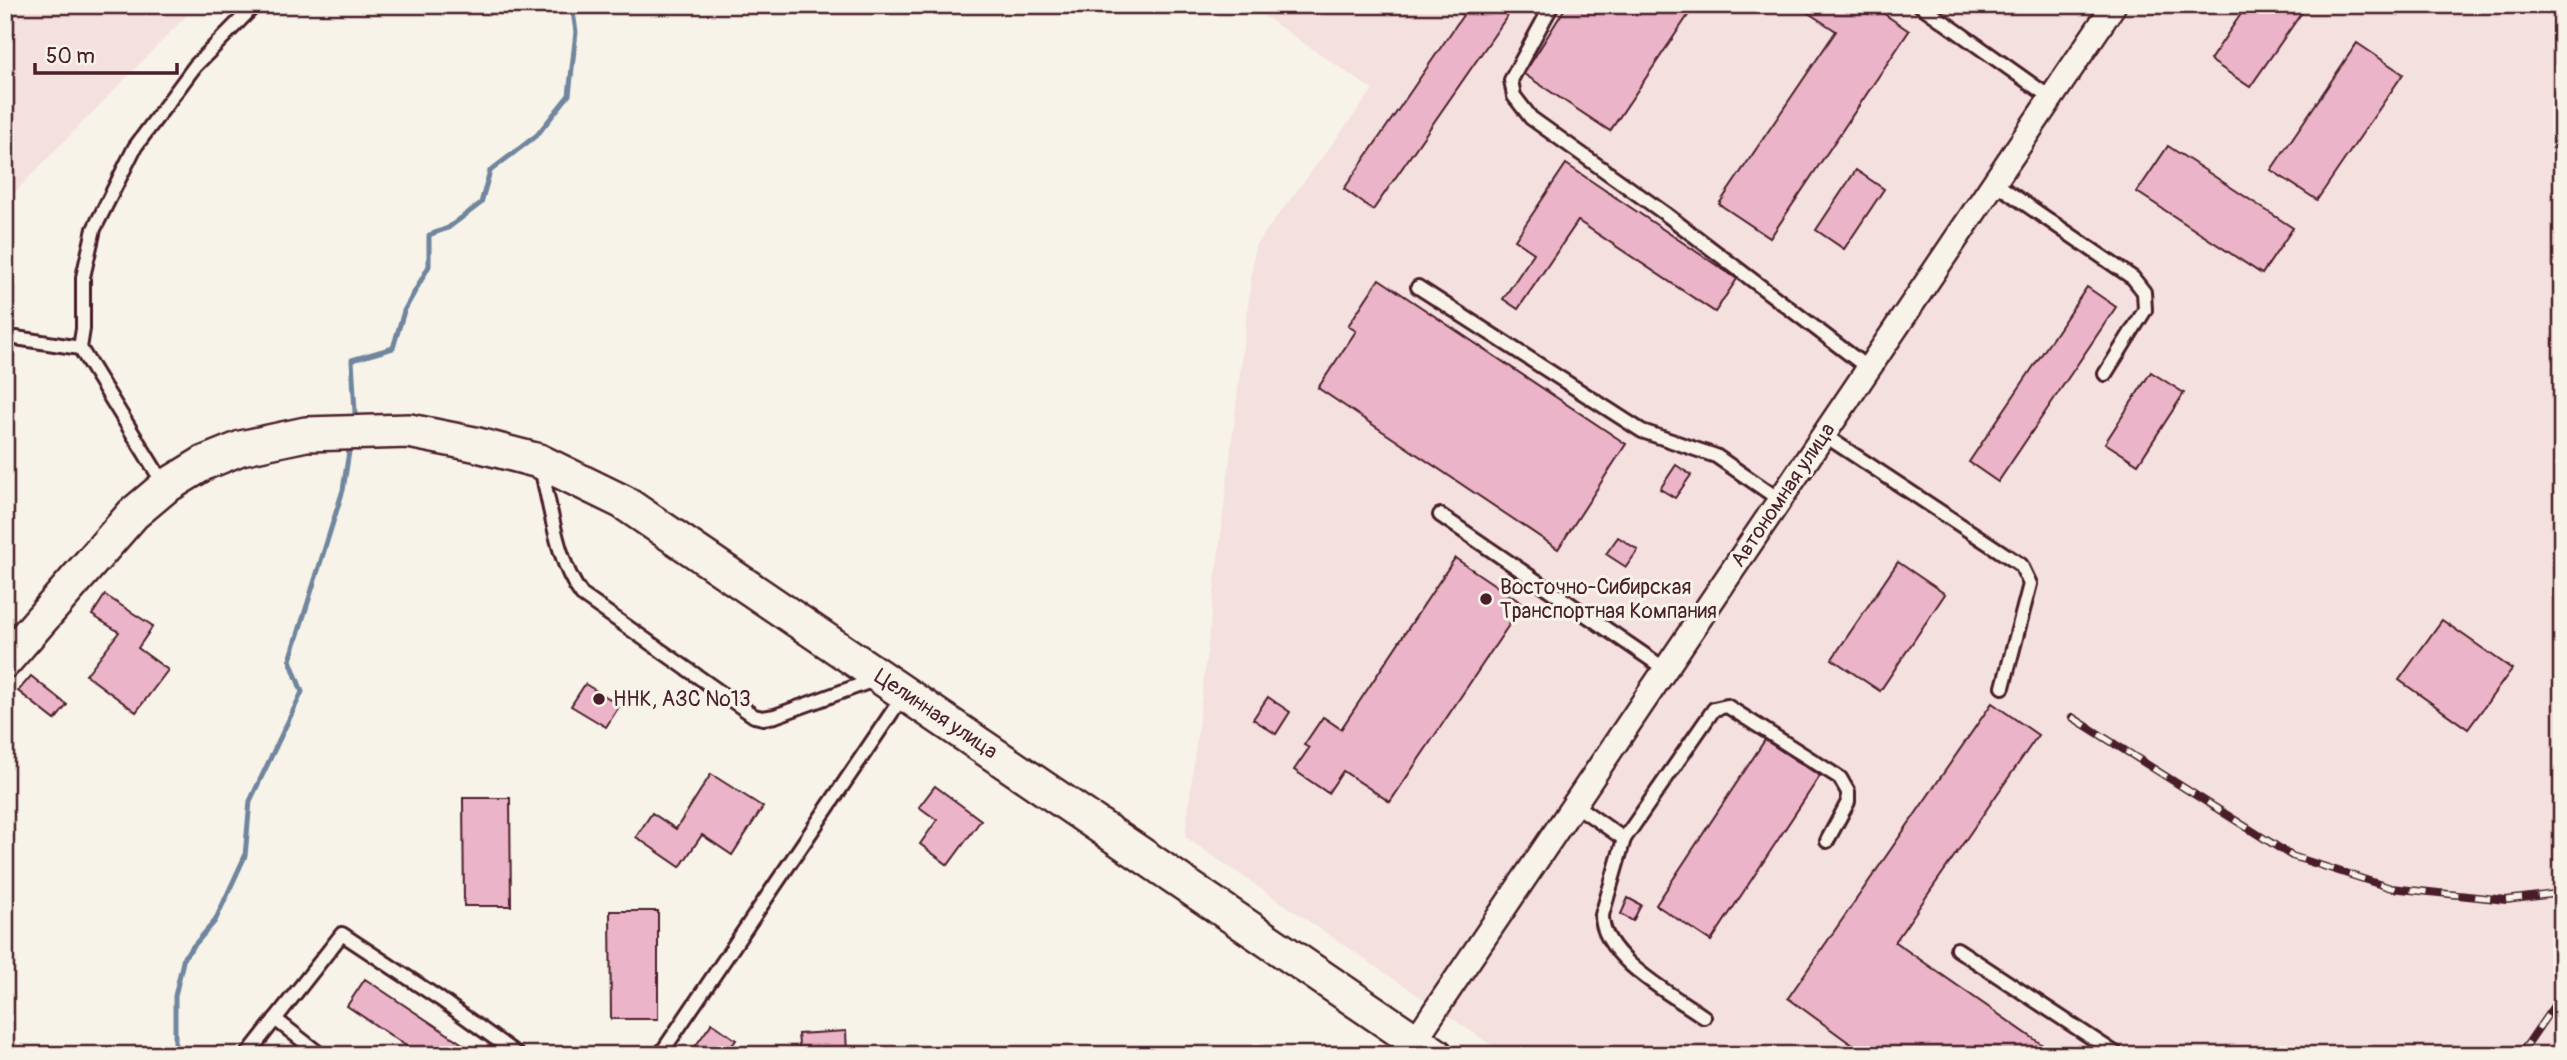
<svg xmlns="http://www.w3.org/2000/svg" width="2567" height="1060" viewBox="0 0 2567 1060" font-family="Pangolin,sans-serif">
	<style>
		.built { fill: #f4e0de }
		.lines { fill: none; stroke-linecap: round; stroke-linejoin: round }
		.stream { stroke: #70859e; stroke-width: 5 }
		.building { fill: #ecb4c8; stroke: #4a1f2b; stroke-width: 2 }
		.lane-casing { stroke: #4a1f2b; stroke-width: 18 }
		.street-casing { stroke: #4a1f2b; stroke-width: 28 }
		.secondary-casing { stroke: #4a1f2b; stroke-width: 38 }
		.lane { stroke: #f7f3e8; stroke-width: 12 }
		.street { stroke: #f7f3e8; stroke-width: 23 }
		.secondary { stroke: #f7f3e8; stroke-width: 33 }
		.rail-casing { stroke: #4a1f2b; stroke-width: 8 }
		.rail { stroke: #f7f3e8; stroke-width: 5; stroke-dasharray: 16; stroke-linecap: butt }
		.poi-dot { fill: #4a1f2b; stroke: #f7f3e8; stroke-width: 2.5 }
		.labels { text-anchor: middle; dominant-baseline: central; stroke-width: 6; stroke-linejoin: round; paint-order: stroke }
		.street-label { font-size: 21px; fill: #4a1f2b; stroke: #f7f3e8 }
		.poi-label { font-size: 21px; fill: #4a1f2b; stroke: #f7f3e8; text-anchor: start }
	</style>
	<rect width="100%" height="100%" fill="#f7f3e8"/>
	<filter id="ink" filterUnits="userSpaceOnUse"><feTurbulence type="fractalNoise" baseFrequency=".0143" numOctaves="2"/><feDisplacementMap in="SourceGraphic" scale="14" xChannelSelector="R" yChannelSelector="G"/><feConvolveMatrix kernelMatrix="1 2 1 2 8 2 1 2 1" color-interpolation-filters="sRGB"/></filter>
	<g filter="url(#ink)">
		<g class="built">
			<path d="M5,5H197L5,202Z"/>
			<path d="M1248,5H2562V1055H1506L1185,837L1255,246L1373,90Z"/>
		</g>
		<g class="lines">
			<g class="stream">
				<path d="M353,422L355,412L352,360L393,348L404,311L429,266V235L448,228L481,203L490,171L537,135L569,95L576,32L572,5"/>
				<path d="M159,1055L175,1046V996L184,957L215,921L245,856L250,801L302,692L290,660L343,490L350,445"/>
			</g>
		</g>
		<g class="building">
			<path d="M1450,5H1515L1373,210L1344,189L1463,15Z"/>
			<path d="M1567,5H1695L1610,131L1524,74Z"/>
			<path d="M1796,5H1871L1909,31L1770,238L1719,204L1836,31Z"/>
			<path d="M2247,5H2307L2250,87L2210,60Z"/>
			<path d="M2357,43L2403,74L2317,200L2271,170Z"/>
			<path d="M2168,146L2293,228L2262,274L2137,192Z"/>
			<path d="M1566,164L1737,279L1715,312L1578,221L1518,309L1503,299L1534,253L1515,240Z"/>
			<path d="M1856,170L1884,189L1844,249L1816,230Z"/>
			<path d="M1379,279L1626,444L1558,549L1318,388L1356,331L1348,326Z"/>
			<path d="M2087,287L2116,307L1998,482L1969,462Z"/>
			<path d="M2151,372L2184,393L2138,464L2105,443Z"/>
			<path d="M1676,465L1691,475L1675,498L1660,489Z"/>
			<path d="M1618,537L1638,550L1626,567L1606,554Z"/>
			<path d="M1455,558L1523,604L1390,802L1343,771L1328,793L1294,770L1309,748L1304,745L1323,717L1341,729Z"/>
			<path d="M1898,562L1945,594L1880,691L1832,659Z"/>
			<path d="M105,595L153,626L138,648L168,670L136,712L86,675L119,632L92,615Z"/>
			<path d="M2442,620L2512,669L2468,729L2399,680Z"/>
			<path d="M31,676L67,705L55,720L18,691Z"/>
			<path d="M585,684L620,705L606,727L571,706Z"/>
			<path d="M1268,697L1290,712L1276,734L1253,719Z"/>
			<path d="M1992,703L2038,735L1895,942L2057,1055H1866L1788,998Z"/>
			<path d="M1765,740L1820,776L1711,941L1656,905Z"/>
			<path d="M711,774L763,807L732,855L702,835L680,867L636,837L652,813L676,829Z"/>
			<path d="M935,786L981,820L948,865L920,844L937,820L919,807Z"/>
			<path d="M463,798H510L511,906H464Z"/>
			<path d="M1628,898L1641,905L1633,921L1621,914Z"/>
			<path d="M610,911H658V1019H611Z"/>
			<path d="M365,979L479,1055H420L347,1006Z"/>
			<path d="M712,1023L736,1040L725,1055H703L694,1048Z"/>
			<path d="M846,1031L847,1055H800L798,1034Z"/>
		</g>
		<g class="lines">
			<defs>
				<g id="lane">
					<path d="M1552,5L1511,80L1514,96L1531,118L1667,215L1869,369"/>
					<path d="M1920,5L2051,98"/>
					<path d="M1995,183L2133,278L2144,292L2145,310L2105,374"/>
					<path d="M1418,287L1642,431L1716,456L1780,500"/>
					<path d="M5,338H16L80,348"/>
					<path d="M1824,435L2021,565L2030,584L2003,687"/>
					<path d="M541,468C551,508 557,563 582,595L754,716L763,718L775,716L874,680"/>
					<path d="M165,486L80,348L83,329V277L94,229L135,147L195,66L255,5"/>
					<path d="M1440,515L1665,669"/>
					<path d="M1574,804L1624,839L1602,915C1601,957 1673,995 1704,1017"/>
					<path d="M1624,839L1714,709L1727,706L1840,778L1848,792V802L1827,841"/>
					<path d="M1957,949L2118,1055"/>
					<path d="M275,1019L321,1055"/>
					<path d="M247,1055L342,934L440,999L518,1055"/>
					<path d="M660,1055L903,696"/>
				</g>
				<path id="street" d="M1405,1055L2114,5"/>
				<path id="secondary" d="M5,661L133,514L165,487L204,463L241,448L306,434L409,431L474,444L539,461L623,502L1436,1055"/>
			</defs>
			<use href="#lane" class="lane-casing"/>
			<use href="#street" class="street-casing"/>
			<use href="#secondary" class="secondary-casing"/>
			<use href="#lane" class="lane"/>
			<use href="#street" class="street"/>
			<use href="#secondary" class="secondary"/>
			<defs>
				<g id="rail">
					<path d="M2072,717L2292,856L2391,888L2506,900L2562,893"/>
					<path d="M2520,1055L2562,994"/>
				</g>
			</defs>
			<use href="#rail" class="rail-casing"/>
			<use href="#rail" class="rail"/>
		</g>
	</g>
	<g class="poi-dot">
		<circle cx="1486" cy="599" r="7"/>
		<circle cx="599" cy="699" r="7"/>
	</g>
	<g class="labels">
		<g class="street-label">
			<text transform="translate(1783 495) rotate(-56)">Автономная улица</text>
			<text transform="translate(936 714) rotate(34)">Целинная улица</text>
		</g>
		<g class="poi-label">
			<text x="1500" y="587">Восточно-Сибирская<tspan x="1500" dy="24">Транспортная Компания</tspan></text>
			<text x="613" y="699">ННК, АЗС №13</text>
		</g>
	</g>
	<rect width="2567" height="1060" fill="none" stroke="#f7f3e8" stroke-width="28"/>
	<rect x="14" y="14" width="2539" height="1032" fill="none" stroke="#4a1f2b" stroke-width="2.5" filter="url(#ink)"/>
	<path d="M35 63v10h142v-10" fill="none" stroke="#4a1f2b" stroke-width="3.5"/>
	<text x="46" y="63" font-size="21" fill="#4a1f2b" stroke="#f7f3e8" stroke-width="5" paint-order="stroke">50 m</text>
</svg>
